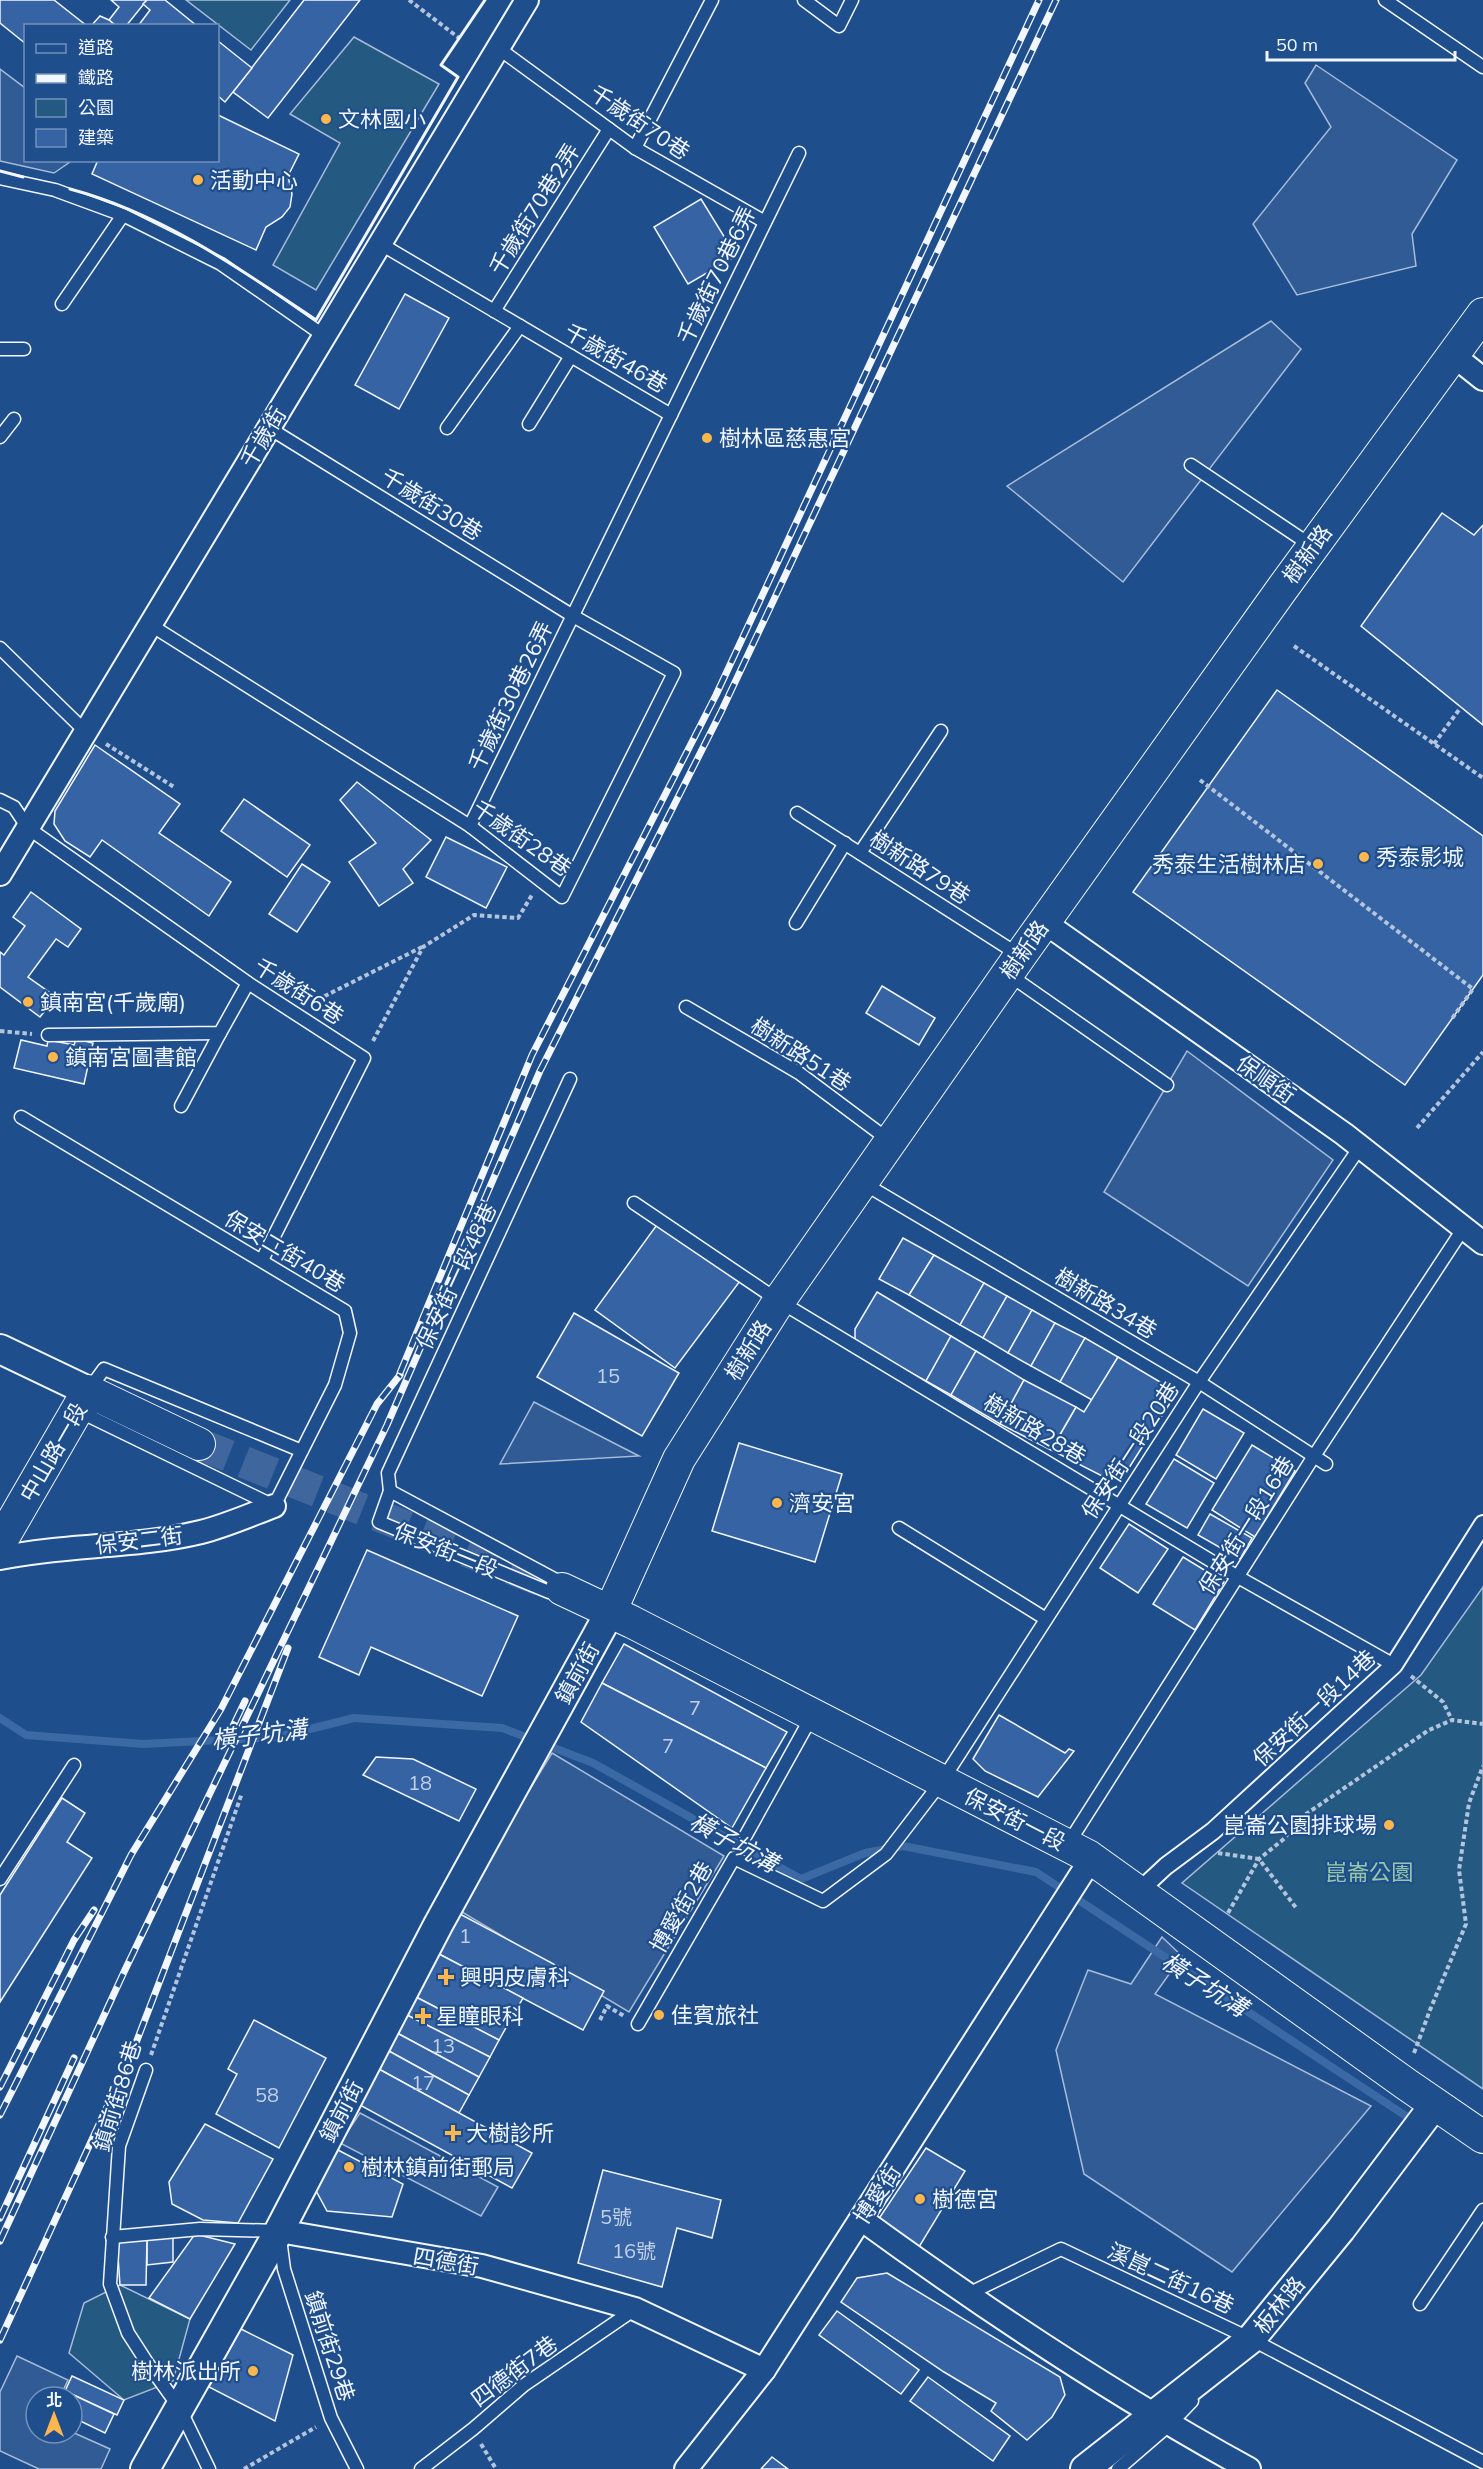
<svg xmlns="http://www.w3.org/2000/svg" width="1483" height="2469" viewBox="0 0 1483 2469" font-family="Mulish,'Noto Sans TC',sans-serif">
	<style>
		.green { fill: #245a82; stroke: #a8bbd7; stroke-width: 1.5 }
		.parking { fill: #305b95; stroke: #a8bbd7; stroke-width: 1.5 }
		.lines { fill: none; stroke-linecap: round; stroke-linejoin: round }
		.stream { stroke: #3b69a3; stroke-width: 8 }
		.building { fill: #3563a3; stroke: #f2f6ff; stroke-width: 1.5 }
		.secondary-tunnel { stroke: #3f679d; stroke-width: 32; stroke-dasharray: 32 16; stroke-linecap: butt }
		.service-casing { stroke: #f2f6ff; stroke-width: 15 }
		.pedestrian-casing { stroke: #f2f6ff; stroke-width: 20 }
		.minor-casing { stroke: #f2f6ff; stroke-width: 26 }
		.tertiary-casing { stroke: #f2f6ff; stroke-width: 32 }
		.secondary-casing { stroke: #f2f6ff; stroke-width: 34 }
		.path { stroke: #b3c4dc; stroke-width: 4; stroke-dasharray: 4.5 3; stroke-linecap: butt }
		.service { stroke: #1f4e8c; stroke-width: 12 }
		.pedestrian { stroke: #1f4e8c; stroke-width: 16 }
		.minor { stroke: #1f4e8c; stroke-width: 22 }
		.tertiary { stroke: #1f4e8c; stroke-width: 28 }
		.secondary { stroke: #1f4e8c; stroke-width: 32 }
		.rail-casing { stroke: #f2f6ff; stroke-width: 7 }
		.rail { stroke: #1f4e8c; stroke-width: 4.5; stroke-dasharray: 14; stroke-linecap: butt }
		.wall { stroke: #f2f6ff; stroke-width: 3 }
		.poi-dot { fill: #ffb74d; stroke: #1f4e8c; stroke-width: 2 }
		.labels { text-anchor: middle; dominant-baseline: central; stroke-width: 4.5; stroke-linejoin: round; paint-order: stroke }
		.number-label { font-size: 20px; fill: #c3d1e8 }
		.poi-label { font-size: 22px; fill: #f2f6ff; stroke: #1f4e8c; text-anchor: start }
		.street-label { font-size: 22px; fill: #f2f6ff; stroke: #1f4e8c }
		.park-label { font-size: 22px; fill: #97c8a6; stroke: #1f4e8c }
		.water-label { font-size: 24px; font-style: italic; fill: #f2f6ff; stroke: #1f4e8c }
	</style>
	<rect width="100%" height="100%" fill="#1f4e8c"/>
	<g class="green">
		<path d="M186,0H290L251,50Z"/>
		<path d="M354,37L439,84L316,290L273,265L340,143L290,114Z"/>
		<path d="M1483,1587V2089L1182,1883L1421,1675Z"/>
		<path d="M120,2285L190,2319L173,2381L124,2400L69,2353L84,2303Z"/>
	</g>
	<g class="parking">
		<path d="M1316,65L1457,160L1412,234L1416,266L1297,295L1253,224L1331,127L1305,83Z"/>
		<path d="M0,69L25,88L26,160L70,162L54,173L0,161Z"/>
		<path d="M1271,321L1301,349L1123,582L1007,486Z"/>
		<path d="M1187,1051L1333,1160L1248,1286L1104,1192Z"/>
		<path d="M534,1402L639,1456L500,1464Z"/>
		<path d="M552,1753L724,1856L629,2012L457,1909Z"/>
		<path d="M1162,1937L1182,1956L1155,1994L1371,2106L1232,2272L1084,2174L1056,2050L1088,1970L1131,1984Z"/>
		<path d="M360,2113L498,2187L481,2216L340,2143Z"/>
		<path d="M17,2356L68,2380L60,2397H36V2433L72,2432L110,2449L101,2469H39L0,2451V2392Z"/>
	</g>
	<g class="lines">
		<path class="stream" d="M0,1718L26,1735L143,1744L278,1737L354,1718L502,1728L593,1763L801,1879L865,1853L903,1846L1036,1872L1412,2120"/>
	</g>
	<g class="building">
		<path d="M0,0H54L87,26H26V44L0,23Z"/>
		<path d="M147,0L126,26H116L109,20L119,7L111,0Z"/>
		<path d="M147,0H165L197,26H138L150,10L143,4Z"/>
		<path d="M304,0H360L268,118L233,92Z"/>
		<path d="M100,16L109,20L116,26H91Z"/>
		<path d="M218,41L252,68L225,102L218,96Z"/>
		<path d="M218,115L299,154L288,176L292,194L290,207L282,217L266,227L256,250L92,174L98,160H218Z"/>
		<path d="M701,199L736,256L688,284L654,227Z"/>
		<path d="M405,294L449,318L399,409L355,385Z"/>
		<path d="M1442,513L1474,535L1483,525V725L1361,626Z"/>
		<path d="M1277,690L1483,836V975L1405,1085L1133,892Z"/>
		<path d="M95,745L180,804L159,833L231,882L209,916L102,840L90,857L65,841L54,824L55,811Z"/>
		<path d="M357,782L431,840L403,869L413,883L379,906L349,862L376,843L340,800Z"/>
		<path d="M244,799L310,845L287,877L221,831Z"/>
		<path d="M446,837L507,867L486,908L426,877Z"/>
		<path d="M302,864L330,882L297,932L269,914Z"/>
		<path d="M31,892L81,929L68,947L56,939L28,977L56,997L40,1017L0,987V952L4,955L25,926L13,917Z"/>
		<path d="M882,986L935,1018L919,1045L866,1013Z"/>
		<path d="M76,1039L93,1043L84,1084L14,1068L21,1040L47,1046L48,1040L74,1045Z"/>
		<path d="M659,1222L740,1281L675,1368L595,1310Z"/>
		<path d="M903,1238L934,1255L909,1295L879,1279Z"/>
		<path d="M934,1255L984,1283L960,1325L909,1295Z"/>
		<path d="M984,1283L1007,1296L983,1338L960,1325Z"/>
		<path d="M877,1292L951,1336L926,1381L855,1342V1329Z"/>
		<path d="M1007,1296L1032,1310L1008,1353L983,1338Z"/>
		<path d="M1032,1310L1055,1323L1031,1366L1008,1353Z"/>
		<path d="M574,1313L679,1373L642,1436L537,1377Z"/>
		<path d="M1055,1323L1085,1338L1060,1382L1031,1366Z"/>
		<path d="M951,1336L976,1351L951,1395L926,1381Z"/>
		<path d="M1085,1338L1118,1357L1092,1400L1060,1382Z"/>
		<path d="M976,1351L1024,1380L1000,1424L951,1395Z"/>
		<path d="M1118,1357L1177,1392L1127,1471L1104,1477L1051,1450L1076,1407L1084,1412Z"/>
		<path d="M1024,1380L1076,1407L1051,1450L1000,1424Z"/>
		<path d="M1203,1409L1244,1433L1216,1479L1176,1455Z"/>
		<path d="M739,1443L842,1474L815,1562L712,1531Z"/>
		<path d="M1252,1445L1295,1471L1255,1537L1212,1510Z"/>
		<path d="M1174,1459L1214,1483L1187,1528L1146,1504Z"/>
		<path d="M1210,1514L1252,1538L1240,1559L1198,1535Z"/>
		<path d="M1129,1524L1168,1549L1138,1593L1100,1568Z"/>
		<path d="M367,1550L518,1616L482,1696L371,1647L359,1675L319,1657Z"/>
		<path d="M1183,1557L1224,1582L1195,1630L1153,1604Z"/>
		<path d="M624,1644L787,1732L766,1768L602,1683Z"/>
		<path d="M602,1683L766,1768L732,1828L581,1722Z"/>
		<path d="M999,1715L1065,1753L1069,1749L1074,1751L1038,1797L985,1771L973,1759Z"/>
		<path d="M376,1757L413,1759L476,1789L459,1821L363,1775Z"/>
		<path d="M62,1798L85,1813L67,1842L92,1858L0,2002V1895Z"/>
		<path d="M460,1914L604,1991L583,2030L439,1954Z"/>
		<path d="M439,1954L523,1998L499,2040L416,1997Z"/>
		<path d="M416,1997L499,2040L490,2057L407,2015Z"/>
		<path d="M407,2015L490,2057L479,2077L397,2033Z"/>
		<path d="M254,2020L326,2058L279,2148L216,2114L237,2074L228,2069Z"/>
		<path d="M397,2033L479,2077L469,2095L387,2050Z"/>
		<path d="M387,2050L469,2095L459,2113L377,2068Z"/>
		<path d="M377,2068L532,2153L512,2188L358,2104Z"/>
		<path d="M205,2124L273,2159L238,2223L203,2220L172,2204L169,2182Z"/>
		<path d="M926,2148L965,2171L916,2252L874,2226Z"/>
		<path d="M338,2150L403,2184L392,2217L327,2211L314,2187Z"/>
		<path d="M603,2170L721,2200L712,2238L677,2228L662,2287L578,2263Z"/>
		<path d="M195,2234L235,2244L190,2319L149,2298Z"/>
		<path d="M173,2236V2262L147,2265V2239Z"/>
		<path d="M147,2239L146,2285H120L117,2242Z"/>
		<path d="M887,2273L1060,2377L1065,2395L1052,2417L1027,2440L991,2411L996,2403L944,2372L841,2302L857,2278Z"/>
		<path d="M837,2311L919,2370L901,2394L819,2335Z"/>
		<path d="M241,2329L293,2355L275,2421L209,2387Z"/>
		<path d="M72,2376L124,2400L117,2415L65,2391Z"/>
		<path d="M928,2377L1010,2436L993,2461L910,2401Z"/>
		<path d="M65,2391L114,2414L105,2433L72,2417V2397H64Z"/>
		<path d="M772,2457L788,2469H761Z"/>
	</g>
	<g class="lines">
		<path class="secondary-tunnel" d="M199,1444L562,1589"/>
		<defs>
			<g id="service">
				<path d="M804,0L839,26L852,0"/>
				<path d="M1385,0L1483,67"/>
				<path d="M498,48L635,148L765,222"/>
				<path d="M635,148L712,0"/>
				<path d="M0,178L55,190L123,215L221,264L323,335"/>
				<path d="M379,243L671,415"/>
				<path d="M62,304L123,215"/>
				<path d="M494,311L609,129"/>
				<path d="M0,349H24"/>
				<path d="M529,424L571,356"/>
				<path d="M447,428L520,326"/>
				<path d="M0,437L14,419"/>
				<path d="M1191,465L1312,546"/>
				<path d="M149,624L470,826L562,897L674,673L573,616L269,428"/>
				<path d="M0,648L85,731"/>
				<path d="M0,800L14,807L28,828L248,983L364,1058L262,1260"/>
				<path d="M797,813L1019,955"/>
				<path d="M470,826L799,153"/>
				<path d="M860,853L941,731"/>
				<path d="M796,923L845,843"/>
				<path d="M1008,974L1167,1085"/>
				<path d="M686,1007L799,1073L890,1141"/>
				<path d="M48,1035L220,1033L248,983"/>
				<path d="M181,1106L220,1033"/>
				<path d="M21,1117L345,1311L350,1333L335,1385L274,1506L91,1417L88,1391L104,1369L302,1451"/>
				<path d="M863,1183L1199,1382L1326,1464"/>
				<path d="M634,1203L779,1301L1238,1577L1394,1665"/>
				<path d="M390,1491L388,1473L570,1079"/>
				<path d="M390,1491L558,1581L562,1589L549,1592L379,1522Z"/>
				<path d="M899,1528L1046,1619"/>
				<path d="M746,1835L812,1716"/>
				<path d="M1068,1844L1314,1456L1463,1229"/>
				<path d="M0,1879L74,1765"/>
				<path d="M638,2024L734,1858L823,1901L886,1854L942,1781L1199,1382L1360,1147"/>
				<path d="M146,2070L119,2146L110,2284L128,2333L148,2364L179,2407L209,2469"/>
				<path d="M112,2237L200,2229L279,2231L284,2269L331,2418L357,2469"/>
				<path d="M966,2295L1061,2249L1251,2339L1483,2462"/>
				<path d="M1420,2304L1483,2210"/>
				<path d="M421,2469L473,2429L524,2385L635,2309"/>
				<path d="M1118,2469L1169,2425L1192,2401"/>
			</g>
			<path id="pedestrian" d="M1138,1892L1166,1866L1213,1831L1394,1665L1483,1524"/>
			<g id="minor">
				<path d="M1453,355L1483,379"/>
				<path d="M0,874L527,0"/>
				<path d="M1044,922L1344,1134L1483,1243"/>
				<path d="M0,1558C66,1544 135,1548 201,1532C225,1526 250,1515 274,1506"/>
				<path d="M861,2219C986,2310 1114,2395 1249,2469"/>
				<path d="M279,2231L482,2266L635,2309L764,2370"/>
				<path d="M686,2469L764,2370L1084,1870L1088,1856"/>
			</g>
			<g id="tertiary">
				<path d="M0,1349L88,1391"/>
				<path d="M145,2469L279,2231L438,1925L610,1612"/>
				<path d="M1085,2469L1251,2339L1341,2229L1435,2104"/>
			</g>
			<g id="secondary">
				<path d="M0,1543L88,1391L199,1444"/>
				<path d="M562,1589L632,1622L1088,1856L1406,2084L1483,2137"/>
				<path d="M610,1612L679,1459L779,1301L1020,956L1282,589L1483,314"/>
			</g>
		</defs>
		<use href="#service" class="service-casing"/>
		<use href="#pedestrian" class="pedestrian-casing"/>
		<use href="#minor" class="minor-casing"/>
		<use href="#tertiary" class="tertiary-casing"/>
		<use href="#secondary" class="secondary-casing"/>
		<g class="path">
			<path d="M409,0L459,38"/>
			<path d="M1294,646L1483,778"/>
			<path d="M106,744L174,787"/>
			<path d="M1434,744L1461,707"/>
			<path d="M1200,780L1473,989L1451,1020"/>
			<path d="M311,1003L422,947"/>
			<path d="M0,1031L32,1034"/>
			<path d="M373,1041L423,947L474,915L518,918L532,895"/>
			<path d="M1417,1128L1483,1052"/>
			<path d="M1411,1676L1443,1702L1452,1720"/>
			<path d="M1218,1853L1259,1859L1297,1909"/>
			<path d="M1228,1913L1259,1859L1285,1838L1296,1821L1429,1730L1452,1720L1483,1724"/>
			<path d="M600,2020L607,2006L624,2016"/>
			<path d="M1414,2053L1430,2010L1466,1924L1459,1870L1469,1803L1483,1766"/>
			<path d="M151,2055L242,1793"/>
			<path d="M481,2444L496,2469"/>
			<path d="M244,2469L316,2427"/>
		</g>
		<use href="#service" class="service"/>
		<use href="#pedestrian" class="pedestrian"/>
		<use href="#minor" class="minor"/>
		<use href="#tertiary" class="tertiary"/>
		<use href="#secondary" class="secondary"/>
		<defs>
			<g id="rail">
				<path d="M400,1373L532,1055L716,695L1039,0"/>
				<path d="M223,1747L245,1701"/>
				<path d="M0,2087L74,1940L94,1910"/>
				<path d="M0,2115L131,1855L221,1709L377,1404L400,1375"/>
				<path d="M0,2218L74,2058"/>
				<path d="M0,2241L124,1972L387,1425L540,1071L721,712L1056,0"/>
				<path d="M0,2340L134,2048L288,1648"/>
			</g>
		</defs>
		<use href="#rail" class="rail-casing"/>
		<use href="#rail" class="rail"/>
		<g class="wall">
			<path d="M0,171L23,177"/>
			<path d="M70,189C160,213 239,268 316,320L458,77L441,65L485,0"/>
		</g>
	</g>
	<g class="poi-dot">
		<circle cx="326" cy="119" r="6"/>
		<circle cx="198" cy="180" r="6"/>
		<circle cx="707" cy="438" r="6"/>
		<circle cx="1364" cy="857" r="6"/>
		<circle cx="1318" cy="864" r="6"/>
		<circle cx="28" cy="1002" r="6"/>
		<circle cx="53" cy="1057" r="6"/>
		<circle cx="777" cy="1503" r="6"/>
		<circle cx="1389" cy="1825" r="6"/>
		<path d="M443 1968h6v6h6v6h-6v6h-6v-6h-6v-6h6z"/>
		<circle cx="659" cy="2015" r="6"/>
		<path d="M420 2007h6v6h6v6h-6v6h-6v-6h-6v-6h6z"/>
		<path d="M450 2124h6v6h6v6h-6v6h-6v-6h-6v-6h6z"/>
		<circle cx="349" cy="2167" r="6"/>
		<circle cx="920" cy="2199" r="6"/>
		<circle cx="253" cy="2371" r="6"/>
	</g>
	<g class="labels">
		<g class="number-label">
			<text x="608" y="1375">15</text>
			<text x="695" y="1707">7</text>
			<text x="668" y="1745">7</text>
			<text x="420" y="1782">18</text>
			<text x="465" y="1935">1</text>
			<text x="443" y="2045">13</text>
			<text x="423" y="2082">17</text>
			<text x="267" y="2094">58</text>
			<text x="616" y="2216">5號</text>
			<text x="634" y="2250">16號</text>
		</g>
		<g class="poi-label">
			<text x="338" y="119">文林國小</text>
			<text x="210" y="180">活動中心</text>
			<text x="719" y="438">樹林區慈惠宮</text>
			<text x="1376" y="857">秀泰影城</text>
			<text x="1306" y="864" text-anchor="end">秀泰生活樹林店</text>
			<text x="40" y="1002">鎮南宮(千歲廟)</text>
			<text x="65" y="1057">鎮南宮圖書館</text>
			<text x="789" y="1503">濟安宮</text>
			<text x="1377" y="1825" text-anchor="end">崑崙公園排球場</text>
			<text x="460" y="1977">興明皮膚科</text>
			<text x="671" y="2015">佳賓旅社</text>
			<text x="436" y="2016">星瞳眼科</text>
			<text x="466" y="2133">大樹診所</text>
			<text x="361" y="2167">樹林鎮前街郵局</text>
			<text x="932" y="2199">樹德宮</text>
			<text x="241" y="2371" text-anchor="end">樹林派出所</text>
		</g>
		<g class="street-label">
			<text transform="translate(640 122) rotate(34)">千歲街70巷</text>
			<text transform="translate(534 209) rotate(-58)">千歲街70巷2弄</text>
			<text transform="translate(716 275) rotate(-64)">千歲街70巷6弄</text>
			<text transform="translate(616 358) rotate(30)">千歲街46巷</text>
			<text transform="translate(263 437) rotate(-59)">千歲街</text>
			<text transform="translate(432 504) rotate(32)">千歲街30巷</text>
			<text transform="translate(1307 554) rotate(-54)">樹新路</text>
			<text transform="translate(510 696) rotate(-64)">千歲街30巷26弄</text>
			<text transform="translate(522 838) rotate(35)">千歲街28巷</text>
			<text transform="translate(920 867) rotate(33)">樹新路79巷</text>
			<text transform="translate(1024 950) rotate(-55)">樹新路</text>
			<text transform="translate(299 991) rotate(33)">千歲街6巷</text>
			<text transform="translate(801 1054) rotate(33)">樹新路51巷</text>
			<text transform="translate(1266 1079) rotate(35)">保順街</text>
			<text transform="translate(285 1251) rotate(31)">保安二街40巷</text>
			<text transform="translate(456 1276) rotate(-65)">保安街一段48巷</text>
			<text transform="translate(1106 1303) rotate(31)">樹新路34巷</text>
			<text transform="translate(748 1350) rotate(-58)">樹新路</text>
			<text transform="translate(1035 1429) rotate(31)">樹新路28巷</text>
			<text transform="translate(1130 1450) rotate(-57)">保安街一段20巷</text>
			<text transform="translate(53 1452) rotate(-60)">中山路一段</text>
			<text transform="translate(1246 1525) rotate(-58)">保安街一段16巷</text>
			<text transform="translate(139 1540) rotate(-7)">保安二街</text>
			<text transform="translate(446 1550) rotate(22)">保安街一段</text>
			<text transform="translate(577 1673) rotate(-61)">鎮前街</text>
			<text transform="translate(1314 1708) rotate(-43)">保安街一段14巷</text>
			<text transform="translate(1015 1819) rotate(27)">保安街一段</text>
			<text transform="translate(681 1907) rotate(-60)">博愛街2巷</text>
			<text transform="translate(117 2096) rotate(-73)">鎮前街86巷</text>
			<text transform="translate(341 2111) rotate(-62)">鎮前街</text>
			<text transform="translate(877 2194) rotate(-57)">博愛街</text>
			<text transform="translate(446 2261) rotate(10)">四德街</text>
			<text transform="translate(1171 2278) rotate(25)">溪崑二街16巷</text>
			<text transform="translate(1279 2305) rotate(-51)">板林路</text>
			<text transform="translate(330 2346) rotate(72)">鎮前街29巷</text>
			<text transform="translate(514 2371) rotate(-37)">四德街7巷</text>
		</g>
		<g class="park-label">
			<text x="1369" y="1872">崑崙公園</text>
		</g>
		<g class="water-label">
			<text transform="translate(259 1734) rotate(-7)">橫子坑溝</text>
			<text transform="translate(734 1842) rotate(29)">橫子坑溝</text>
			<text transform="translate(1205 1984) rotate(33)">橫子坑溝</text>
		</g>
	</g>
	<rect x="24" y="24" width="195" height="138" fill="#1f4e8c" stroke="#7391ba" stroke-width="1.5"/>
	<rect x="36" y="44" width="30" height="9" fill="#1f4e8c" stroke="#7391ba" stroke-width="1.5"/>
	<text x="78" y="54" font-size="18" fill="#f2f6ff">道路</text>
	<rect x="36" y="74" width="30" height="9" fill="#f2f6ff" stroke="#7391ba" stroke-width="1.5"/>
	<text x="78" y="84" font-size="18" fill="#f2f6ff">鐵路</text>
	<rect x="36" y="99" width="30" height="18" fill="#245a82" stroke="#7391ba" stroke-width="1.5"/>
	<text x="78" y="114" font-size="18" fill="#f2f6ff">公園</text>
	<rect x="36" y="129" width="30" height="18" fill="#3563a3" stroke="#7391ba" stroke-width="1.5"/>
	<text x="78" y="144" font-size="18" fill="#f2f6ff">建築</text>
	<g transform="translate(54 2415)"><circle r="28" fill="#1f4e8c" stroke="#7391ba" stroke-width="1.5"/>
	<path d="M0-4.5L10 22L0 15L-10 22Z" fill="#ffb74d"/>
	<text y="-9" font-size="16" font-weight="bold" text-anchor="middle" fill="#f2f6ff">北</text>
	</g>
	<path d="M1267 51v9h188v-9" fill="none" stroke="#f2f6ff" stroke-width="3"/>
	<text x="1276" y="51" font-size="18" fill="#f2f6ff" stroke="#1f4e8c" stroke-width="4.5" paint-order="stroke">50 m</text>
</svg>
